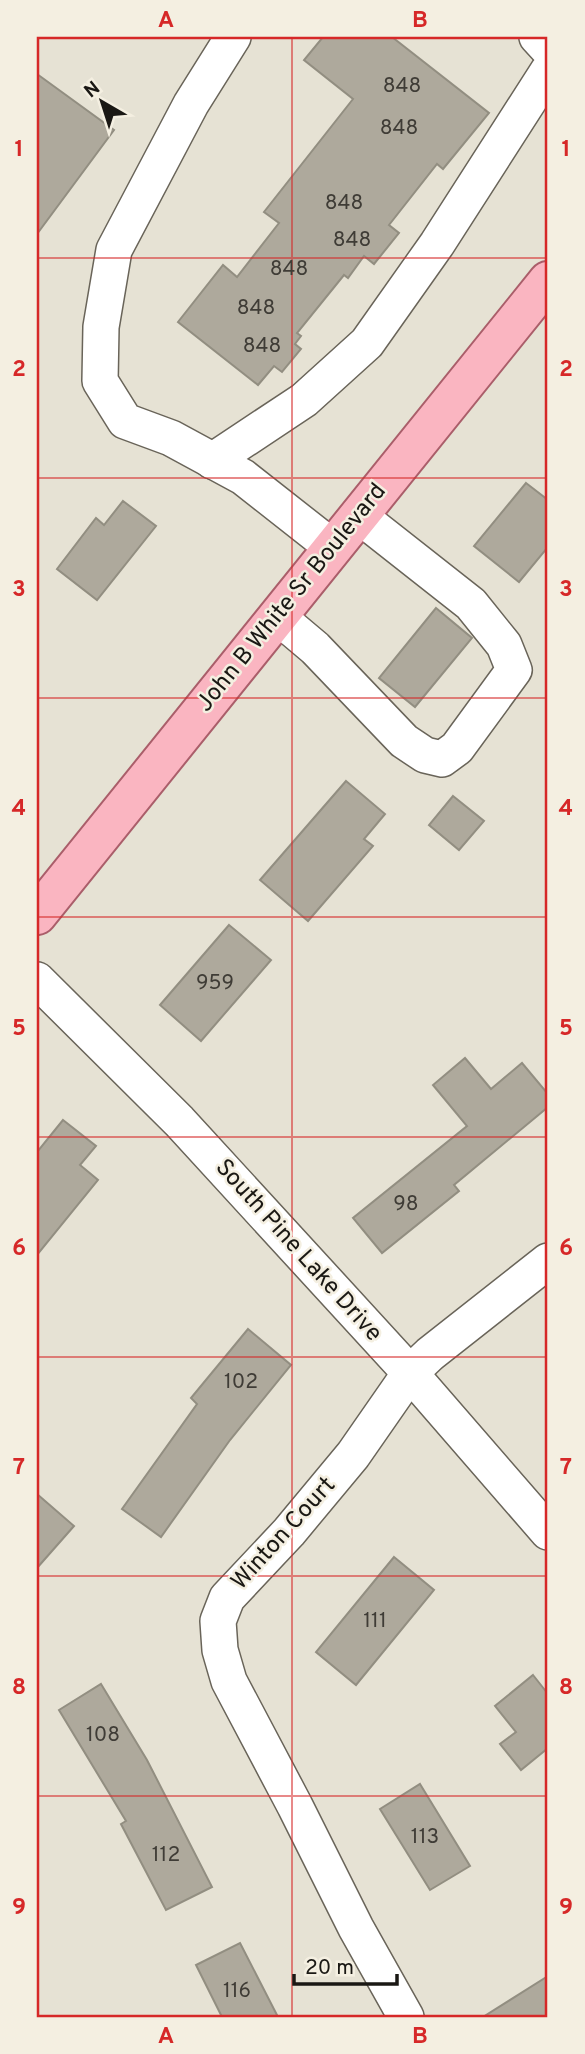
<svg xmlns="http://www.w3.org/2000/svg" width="585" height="2054" viewBox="0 0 585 2054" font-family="Overpass,sans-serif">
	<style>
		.building { fill: #aea99c; stroke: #928e81; stroke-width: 2 }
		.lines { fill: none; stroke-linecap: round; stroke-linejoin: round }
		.minor-casing { stroke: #696459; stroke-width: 38 }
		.major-casing { stroke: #aa5e6a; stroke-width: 42 }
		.minor { stroke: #fff; stroke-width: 35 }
		.major { stroke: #fab5c1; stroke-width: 38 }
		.grid { fill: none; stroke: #d62828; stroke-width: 2; stroke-opacity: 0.55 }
		.labels { text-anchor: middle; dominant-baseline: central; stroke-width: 5; stroke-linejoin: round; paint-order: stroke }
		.number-label { font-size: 21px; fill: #3f3c36 }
		.street-label { font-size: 24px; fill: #1a1814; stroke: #f4efe1 }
		.neatline { fill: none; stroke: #d62828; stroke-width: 2.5 }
		.grid-label { font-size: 23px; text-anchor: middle; font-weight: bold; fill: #d62828 }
	</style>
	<rect width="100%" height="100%" fill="#e6e2d4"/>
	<g class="building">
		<path d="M323,37H392L489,113L443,169L437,164L389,225L399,233L374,264L364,256L348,278L344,275L297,333L301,336L295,344L301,349L282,372L274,366L258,385L178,322L223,265L237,277L279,223L264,212L353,99L304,60Z"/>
		<path d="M37,74L114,130L37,234Z"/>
		<path d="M526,483L548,500V547L519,582L474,546Z"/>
		<path d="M123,501L156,526L97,600L57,569L96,518L104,525Z"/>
		<path d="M436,608L472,638L415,707L379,678Z"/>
		<path d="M346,781L385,814L364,839L373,846L308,921L260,880Z"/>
		<path d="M453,796L484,821L459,850L429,825Z"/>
		<path d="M229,925L271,960L201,1041L160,1005Z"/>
		<path d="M465,1058L491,1089L522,1063L548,1094V1107L454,1185L459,1191L382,1253L353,1218L467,1126L433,1085Z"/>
		<path d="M63,1120L96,1146L80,1165L98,1180L37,1255V1152Z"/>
		<path d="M248,1329L291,1365L230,1440L161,1537L122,1509L197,1404L191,1398Z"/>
		<path d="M37,1494L74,1526L37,1568Z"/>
		<path d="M394,1557L434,1590L356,1685L316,1652Z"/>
		<path d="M533,1675L548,1694V1748L521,1770L500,1744L516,1732L495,1706Z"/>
		<path d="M101,1684L147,1760L212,1887L166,1910L121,1824L126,1821L59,1710Z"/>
		<path d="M420,1784L470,1866L430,1890L380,1809Z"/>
		<path d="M240,1943L278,2017H222L196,1965Z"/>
		<path d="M548,1976V2017H483Z"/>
	</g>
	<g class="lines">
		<defs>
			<g id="minor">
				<path d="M233,37L191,104L114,250L101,327L100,381L125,421L171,438L243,477L332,547"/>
				<path d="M537,37L548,49"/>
				<path d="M212,461L304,400L367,343L437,244L548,71"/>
				<path d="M277,616L315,648L404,741L425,755L442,759L457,748L514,670L504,645L471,604L358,515"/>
				<path d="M37,980L179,1121L410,1373L548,1532"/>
				<path d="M406,2017L356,1928L295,1806L229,1681L220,1650L218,1621L227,1598L289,1532L353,1455L410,1373L430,1354L548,1261"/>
			</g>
			<path id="major" d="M37,915L548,281"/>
		</defs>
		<use href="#minor" class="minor-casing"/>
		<use href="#major" class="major-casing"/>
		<use href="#minor" class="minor"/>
		<use href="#major" class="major"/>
	</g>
	<path class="grid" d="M292,37V2017M37,258H548M37,478H548M37,698H548M37,917H548M37,1137H548M37,1357H548M37,1576H548M37,1796H548"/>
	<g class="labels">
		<g class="number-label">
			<text x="402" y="86">848</text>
			<text x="399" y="128">848</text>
			<text x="344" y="203">848</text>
			<text x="352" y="240">848</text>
			<text x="289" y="269">848</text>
			<text x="256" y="308">848</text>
			<text x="262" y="346">848</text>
			<text x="215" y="983">959</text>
			<text x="406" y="1204">98</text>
			<text x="241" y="1382">102</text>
			<text x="375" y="1621">111</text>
			<text x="103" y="1735">108</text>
			<text x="425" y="1837">113</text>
			<text x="166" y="1855">112</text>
			<text x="237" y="1991">116</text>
		</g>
		<g class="street-label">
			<text transform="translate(292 598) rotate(-51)">John B White Sr Boulevard</text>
			<text transform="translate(298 1251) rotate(48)">South Pine Lake Drive</text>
			<text transform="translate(284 1534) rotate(-48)">Winton Court</text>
		</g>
	</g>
	<rect width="585" height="2054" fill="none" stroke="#f4efe1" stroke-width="77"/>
	<g transform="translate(102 102) rotate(321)" stroke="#f4efe1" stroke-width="5" paint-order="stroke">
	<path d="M0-5L12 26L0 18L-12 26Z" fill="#1a1814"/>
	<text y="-10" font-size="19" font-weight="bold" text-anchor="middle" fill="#1a1814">N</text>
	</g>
	<path d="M294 1974v10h103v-10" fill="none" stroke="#1a1814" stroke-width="3.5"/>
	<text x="305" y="1974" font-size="21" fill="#1a1814" stroke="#f4efe1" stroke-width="5" paint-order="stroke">20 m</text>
	<rect x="38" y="38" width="508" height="1978" class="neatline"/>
	<g class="grid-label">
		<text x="166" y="27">A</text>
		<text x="420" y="27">B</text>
		<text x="19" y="156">1</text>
		<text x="566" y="156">1</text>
		<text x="19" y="376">2</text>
		<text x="566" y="376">2</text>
		<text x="19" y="596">3</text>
		<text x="566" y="596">3</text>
		<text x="19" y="815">4</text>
		<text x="566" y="815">4</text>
		<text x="19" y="1035">5</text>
		<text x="566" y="1035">5</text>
		<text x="19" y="1255">6</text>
		<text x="566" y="1255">6</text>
		<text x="19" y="1474">7</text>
		<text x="566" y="1474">7</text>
		<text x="19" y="1694">8</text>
		<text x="566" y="1694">8</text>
		<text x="19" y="1914">9</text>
		<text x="566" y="1914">9</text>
		<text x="166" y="2043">A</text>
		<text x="420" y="2043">B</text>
	</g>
</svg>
